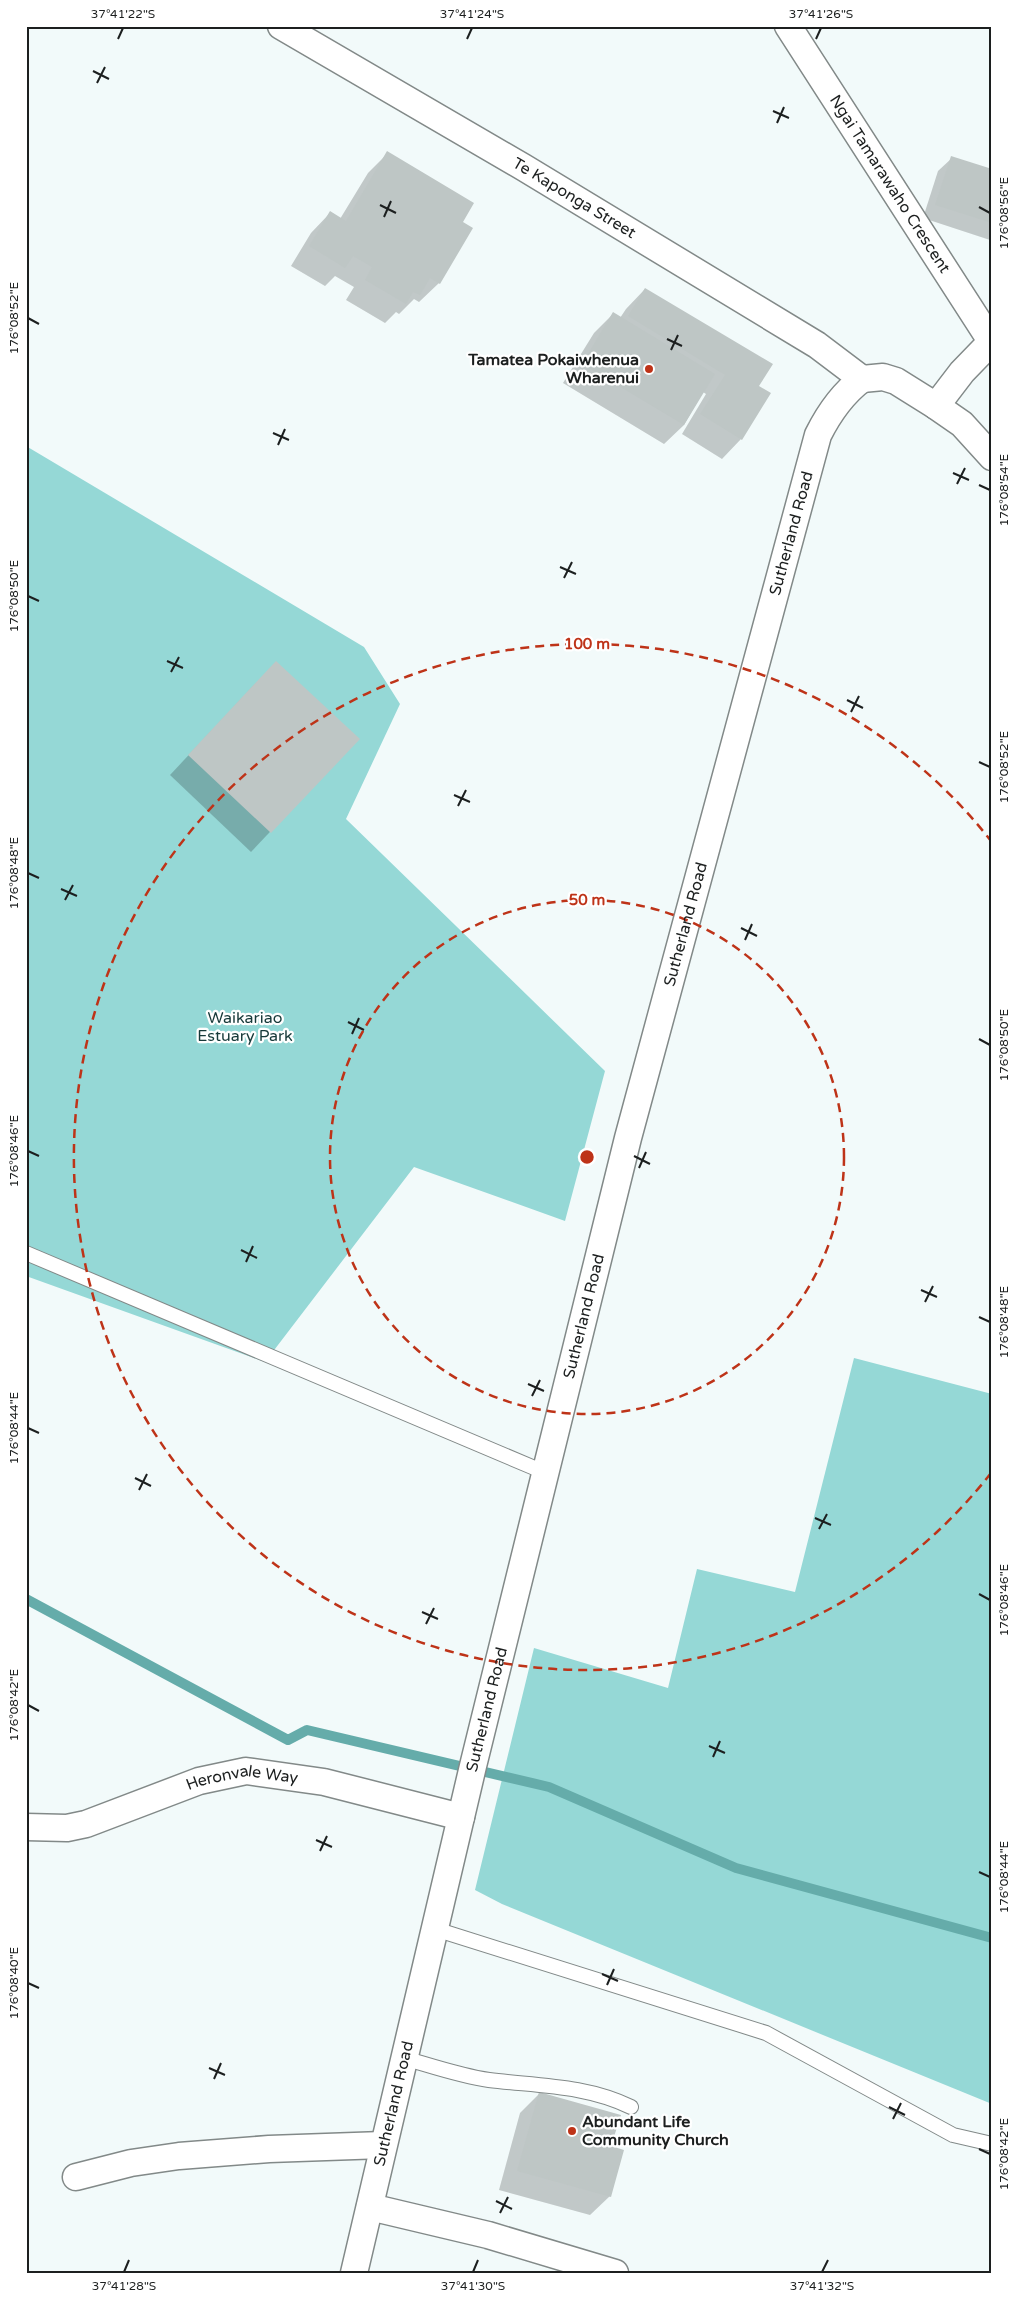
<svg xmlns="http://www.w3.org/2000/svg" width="1018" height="2299" viewBox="0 0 1018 2299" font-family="'Varela Round',sans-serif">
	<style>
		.green { fill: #95d8d6 }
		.shadow { fill: #0003 }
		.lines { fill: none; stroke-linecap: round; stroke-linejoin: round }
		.stream { stroke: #65acaa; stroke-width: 10 }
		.building { fill: #bec6c5 }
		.service-casing { stroke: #828988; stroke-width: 16 }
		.minor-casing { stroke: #828988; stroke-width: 29 }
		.service { stroke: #fff; stroke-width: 14 }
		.minor { stroke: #fff; stroke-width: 26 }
		.ticks { fill: none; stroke: #1c1f1f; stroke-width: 2 }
		.ring { fill: none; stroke: #be3318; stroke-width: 2.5; stroke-dasharray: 9 6 }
		.poi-dot { fill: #be3318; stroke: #fff; stroke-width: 2 }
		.labels { text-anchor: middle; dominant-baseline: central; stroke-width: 4.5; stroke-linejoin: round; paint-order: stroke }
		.street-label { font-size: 16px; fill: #1c1f1f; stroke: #fff }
		.poi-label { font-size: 16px; font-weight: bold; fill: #1c1f1f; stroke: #fff; text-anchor: end }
		.park-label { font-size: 16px; fill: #163939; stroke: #fff }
		.centre { fill: #be3318; stroke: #fff; stroke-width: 2.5 }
		.ring-label { font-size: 15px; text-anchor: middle; font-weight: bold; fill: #be3318; stroke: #fff; stroke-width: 4.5; stroke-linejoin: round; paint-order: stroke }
		.neatline { fill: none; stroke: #1c1f1f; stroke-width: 2 }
		.ticks-label { font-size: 12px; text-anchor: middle; fill: #1c1f1f }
	</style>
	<rect width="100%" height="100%" fill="#f2fafa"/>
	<g class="green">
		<path d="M26,446L364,647L400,704L346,819L605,1071L565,1221L414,1167L265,1362L26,1276Z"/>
		<path d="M854,1358L992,1394V2104L502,1904L475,1890L534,1648L668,1688L697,1569L795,1592Z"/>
	</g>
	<g class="shadow">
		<path d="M388,153L461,223L439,283L419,302L414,299L399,314L396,312L385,323L346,300L354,287L335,276L325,286L291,266L311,233L330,213L340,219L368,173Z"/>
		<path d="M952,158L992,171L990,240L923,218L938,171Z"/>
		<path d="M645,289L758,386L741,439L722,459L682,434L706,394L703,392L684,425L664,444L563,383L594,333L613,314L620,318L626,309Z"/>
		<path d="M257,682L358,739L251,852L170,775Z"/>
		<path d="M540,2093L610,2147V2196L590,2215L499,2190L520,2113Z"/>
	</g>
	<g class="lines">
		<path class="stream" d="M26,1599L288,1740L307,1730L549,1787L736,1868L992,1938"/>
	</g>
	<g class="building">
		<path d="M387,151L474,203L463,222L473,228L440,284L430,278L420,295L413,292L406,304L365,280L372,267L353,256L345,268L309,246L330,211L346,221Z"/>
		<path d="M951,156L992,169V223L935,205Z"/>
		<path d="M645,288L773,364L759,386L771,393L742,440L700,414L725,375L628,316Z"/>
		<path d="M613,312L715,374L684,425L582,364Z"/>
		<path d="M276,661L360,739L271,833L188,755Z"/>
		<path d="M539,2092L621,2115L611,2146L624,2150L611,2197L517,2171Z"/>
	</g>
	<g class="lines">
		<defs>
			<g id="service">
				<path d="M26,1253L544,1472"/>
				<path d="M435,1929L766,2033L953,2135L992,2144"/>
				<path d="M404,2058C432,2066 461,2076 489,2080C538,2086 586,2085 631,2107"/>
			</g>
			<g id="minor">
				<path id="s1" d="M281,26L523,167L817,345L862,379"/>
				<path id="s2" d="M788,26L991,341"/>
				<path d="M862,379L883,377L896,381L936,406L962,372L992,341"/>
				<path d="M936,406L962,424L992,457"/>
				<path id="s3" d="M26,1827L67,1828L86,1824L199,1781L246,1771L324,1782L461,1817"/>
				<path d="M76,2177L131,2163L179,2156L269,2149L383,2145"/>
				<path d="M370,2207L488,2235L615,2273"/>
				<path id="s4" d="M354,2273L473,1766L628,1138L818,435C829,413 842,394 862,379"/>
			</g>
		</defs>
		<use href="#service" class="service-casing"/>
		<use href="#minor" class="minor-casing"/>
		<use href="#service" class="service"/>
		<use href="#minor" class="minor"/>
	</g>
	<path class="ticks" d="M118,39L123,28M467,39L472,28M816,39L821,28M93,71L109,79M97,83L105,67M773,111L789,118M777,123L784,107M380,205L396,213M979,207L990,213M384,217L391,201M28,318L39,324M667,339L682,346M671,350L678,335M273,433L289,440M278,445L285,429M953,473L969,480M957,484L965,468M979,485L990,490M560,567L576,574M564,578L572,562M28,596L39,601M167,661L183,668M171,672L179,657M847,700L863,708M851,712L859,696M979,762L990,767M454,795L470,802M458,806L466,790M28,873L39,878M61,889L77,896M65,900L73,885M741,928L757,936M745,940L752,924M348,1022L364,1030M352,1034L359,1018M979,1039L990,1045M28,1151L39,1156M634,1156L650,1164M639,1168L646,1152M241,1250L257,1258M246,1262L253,1246M921,1290L937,1297M925,1302L933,1286M979,1317L990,1322M528,1384L544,1391M532,1396L540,1380M28,1428L39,1433M135,1478L151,1486M139,1490L147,1474M815,1518L831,1525M819,1529L827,1514M979,1594L990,1600M422,1612L438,1619M426,1624L434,1608M28,1705L39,1711M709,1746L725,1753M713,1757L720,1741M316,1840L332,1847M320,1851L327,1836M979,1872L990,1877M602,1974L618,1981M28,1983L39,1988M607,1985L614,1969M209,2068L225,2075M214,2079L221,2063M889,2107L905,2115M893,2119L901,2103M979,2149L990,2154M496,2201L512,2209M500,2213L508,2197M124,2272L129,2260M473,2272L478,2260M822,2272L828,2260"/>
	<g class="ring">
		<circle cx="587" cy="1157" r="257"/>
		<path d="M991 1473A513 513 0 1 1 991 841"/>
	</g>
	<g class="poi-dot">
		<circle cx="649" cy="369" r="5"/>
		<circle cx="572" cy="2131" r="5"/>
	</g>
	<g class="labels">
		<g class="street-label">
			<text stroke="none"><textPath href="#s2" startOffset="188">Ngai Tamarawaho Crescent</textPath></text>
			<text stroke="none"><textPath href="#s1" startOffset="340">Te Kaponga Street</textPath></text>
			<text stroke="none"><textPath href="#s4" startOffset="1794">Sutherland Road</textPath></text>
			<text stroke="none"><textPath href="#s4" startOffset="1389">Sutherland Road</textPath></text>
			<text stroke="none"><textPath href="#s4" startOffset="984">Sutherland Road</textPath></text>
			<text stroke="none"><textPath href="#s4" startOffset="579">Sutherland Road</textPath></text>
			<text stroke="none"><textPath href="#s3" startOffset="225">Heronvale Way</textPath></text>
			<text stroke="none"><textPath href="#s4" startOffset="174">Sutherland Road</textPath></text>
		</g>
		<g class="poi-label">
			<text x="639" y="360">Tamatea Pokaiwhenua<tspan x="639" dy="18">Wharenui</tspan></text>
			<text x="582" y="2122" text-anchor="start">Abundant Life<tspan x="582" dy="18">Community Church</tspan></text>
		</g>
		<g class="park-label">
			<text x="245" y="1018">Waikariao<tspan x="245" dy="18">Estuary Park</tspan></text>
		</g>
	</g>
	<circle cx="587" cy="1157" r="8" class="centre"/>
	<g class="ring-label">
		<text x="587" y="649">100 m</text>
		<text x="587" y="905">50 m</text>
	</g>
	<rect width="1018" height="2299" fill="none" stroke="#ffffff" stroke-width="55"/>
	<rect x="28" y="28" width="962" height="2244" class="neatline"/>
	<g class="ticks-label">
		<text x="123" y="18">37°41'22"S</text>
		<text x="472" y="18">37°41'24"S</text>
		<text x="821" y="18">37°41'26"S</text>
		<text transform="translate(1004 213) rotate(-90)" y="4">176°08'56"E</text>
		<text transform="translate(14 318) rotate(-90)" y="4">176°08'52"E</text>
		<text transform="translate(1004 490) rotate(-90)" y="4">176°08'54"E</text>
		<text transform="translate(14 596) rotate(-90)" y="4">176°08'50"E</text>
		<text transform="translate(1004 767) rotate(-90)" y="4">176°08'52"E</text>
		<text transform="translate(14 873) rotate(-90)" y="4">176°08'48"E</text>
		<text transform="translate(1004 1045) rotate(-90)" y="4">176°08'50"E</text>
		<text transform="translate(14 1151) rotate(-90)" y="4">176°08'46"E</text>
		<text transform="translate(1004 1322) rotate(-90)" y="4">176°08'48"E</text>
		<text transform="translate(14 1428) rotate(-90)" y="4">176°08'44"E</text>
		<text transform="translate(1004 1600) rotate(-90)" y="4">176°08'46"E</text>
		<text transform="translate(14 1705) rotate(-90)" y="4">176°08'42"E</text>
		<text transform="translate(1004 1877) rotate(-90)" y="4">176°08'44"E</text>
		<text transform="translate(14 1983) rotate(-90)" y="4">176°08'40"E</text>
		<text transform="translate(1004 2154) rotate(-90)" y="4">176°08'42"E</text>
		<text x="124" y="2290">37°41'28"S</text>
		<text x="473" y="2290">37°41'30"S</text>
		<text x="822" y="2290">37°41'32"S</text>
	</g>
</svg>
